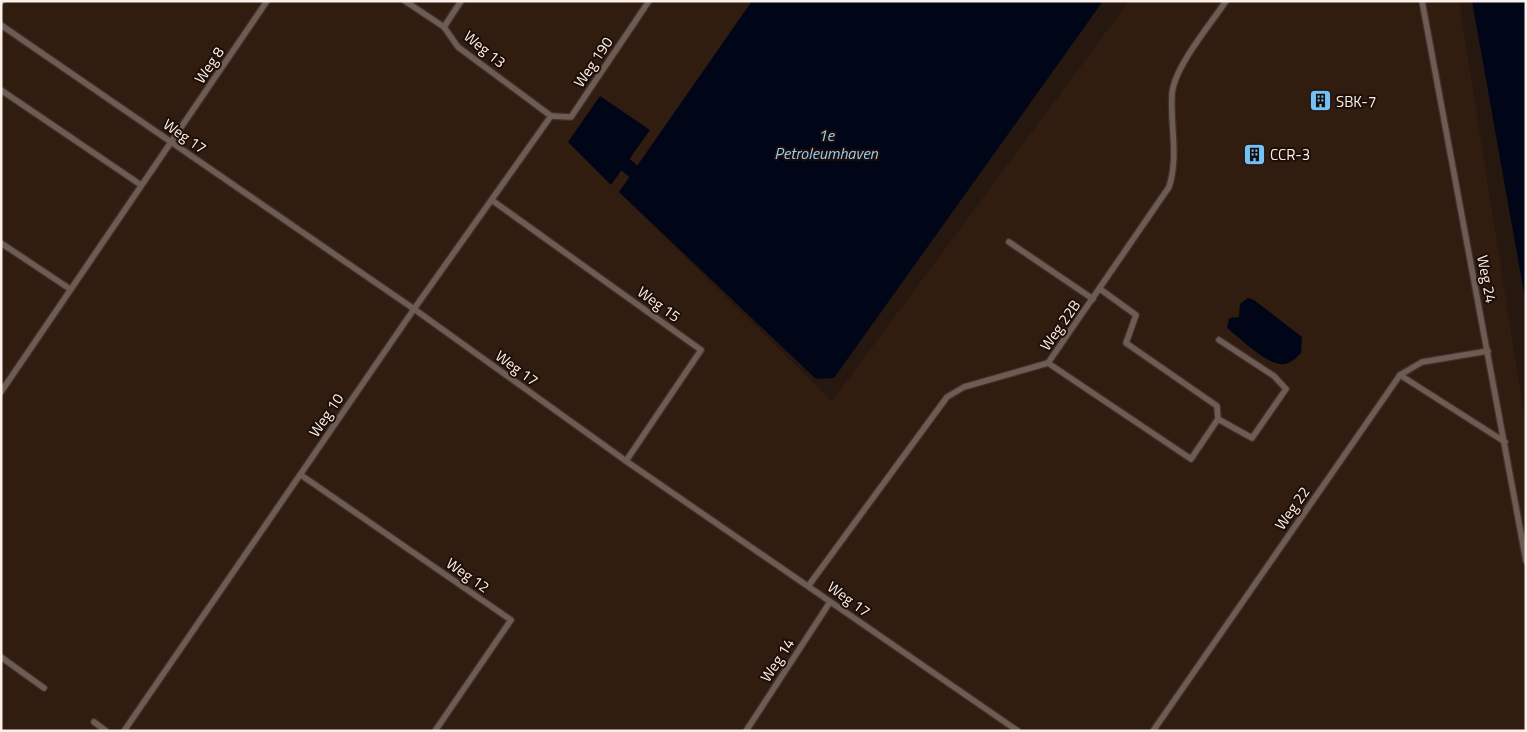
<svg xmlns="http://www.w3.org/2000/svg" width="1527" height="732" viewBox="0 0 1527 732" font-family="'Titillium Web',sans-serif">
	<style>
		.built { fill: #311c10 }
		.water { fill: #000617 }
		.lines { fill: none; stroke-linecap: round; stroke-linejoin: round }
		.canal { stroke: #000617; stroke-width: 14 }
		.lane-casing { stroke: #3e3330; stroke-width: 8 }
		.lane { stroke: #6e5c52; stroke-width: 5.5 }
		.labels { text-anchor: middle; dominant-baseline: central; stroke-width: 4; stroke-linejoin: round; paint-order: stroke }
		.street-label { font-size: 15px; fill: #fbf0ea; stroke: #1d0e07 }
		.poi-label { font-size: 15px; fill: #fbf0ea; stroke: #1d0e07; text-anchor: start }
		.water-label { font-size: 16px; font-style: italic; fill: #92d0fe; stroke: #1d0e07 }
	</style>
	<rect width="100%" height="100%" fill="#26170f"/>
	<path class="built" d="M1,1H752L619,192L832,401L1129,1H1459L1526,427V731H1Z"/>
	<g class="water">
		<path d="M752,1H1103L834,378L816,379L619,192Z"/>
		<path d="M1472,1H1526V304Z"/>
		<path d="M600,96L650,130L611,185L568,142Z"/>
		<path d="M1248,298L1254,300L1302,337L1301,353C1296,358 1291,363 1284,364C1269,367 1240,338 1227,328L1229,318L1239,317L1240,304Z"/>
	</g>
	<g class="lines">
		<path class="canal" d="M612,153L641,178L648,175"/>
		<defs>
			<g id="lane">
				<path d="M405,1L444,27L458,47L551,116"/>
				<path d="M1422,1L1526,561"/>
				<path d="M1,2L2,1"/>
				<path d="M1,25L414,309L626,461L1018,731"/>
				<path d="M444,27L461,1"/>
				<path d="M1,90L141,185"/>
				<path d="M551,116L571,117L649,1"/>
				<path d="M493,201L701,350L626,461"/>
				<path d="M1009,242L1093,299"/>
				<path d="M1,243L70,289"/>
				<path d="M1100,289L1136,315L1126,343L1217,406L1218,419"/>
				<path d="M1048,363L1191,459L1218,419L1252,438L1286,389L1274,376L1219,340"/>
				<path d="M1400,375L1505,442"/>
				<path d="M1,392L267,1"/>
				<path d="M301,475L511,620L435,731"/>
				<path d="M809,585L947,397L964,387L1048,363L1169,187C1179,156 1170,126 1172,94C1174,67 1210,25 1226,1"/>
				<path d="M1,657L44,688"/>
				<path d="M94,722L106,731"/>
				<path d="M124,731L414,309L551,116"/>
				<path d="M746,731L830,602"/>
				<path d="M1153,731L1400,375L1422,362L1488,351"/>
			</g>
		</defs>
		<use href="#lane" class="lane-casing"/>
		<use href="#lane" class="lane"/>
	</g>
	<defs>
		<symbol id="building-square" viewBox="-11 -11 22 22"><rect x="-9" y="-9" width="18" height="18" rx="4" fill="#76c0f6" stroke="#1d0e07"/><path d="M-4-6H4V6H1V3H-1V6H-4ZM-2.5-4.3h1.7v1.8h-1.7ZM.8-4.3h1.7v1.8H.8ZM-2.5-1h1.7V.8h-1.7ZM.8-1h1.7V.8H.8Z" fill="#111"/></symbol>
	</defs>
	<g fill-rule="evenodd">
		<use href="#building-square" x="1308" y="88" width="25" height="25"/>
		<use href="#building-square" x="1242" y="142" width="25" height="25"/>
	</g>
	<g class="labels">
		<g class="street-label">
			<text transform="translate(485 49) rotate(39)">Weg 13</text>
			<text transform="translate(593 62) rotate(-56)">Weg 190</text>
			<text transform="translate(209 65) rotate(-56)">Weg 8</text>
			<text transform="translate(185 136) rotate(35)">Weg 17</text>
			<text transform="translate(1487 279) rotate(79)">Weg 24</text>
			<text transform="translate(659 304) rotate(36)">Weg 15</text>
			<text transform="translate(1060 325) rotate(-55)">Weg 22B</text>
			<text transform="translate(517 368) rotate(36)">Weg 17</text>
			<text transform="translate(326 415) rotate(-56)">Weg 10</text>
			<text transform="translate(1292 508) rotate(-55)">Weg 22</text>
			<text transform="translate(468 575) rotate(35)">Weg 12</text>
			<text transform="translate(849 599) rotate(36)">Weg 17</text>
			<text transform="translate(777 660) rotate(-57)">Weg 14</text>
		</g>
		<g class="poi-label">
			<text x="1336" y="101">SBK-7</text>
			<text x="1270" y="154">CCR-3</text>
		</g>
		<g class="water-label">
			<text x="826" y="135">1e<tspan x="826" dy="18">Petroleumhaven</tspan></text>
		</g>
	</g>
	<rect width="1527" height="732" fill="none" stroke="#fbf0ea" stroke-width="5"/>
</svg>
